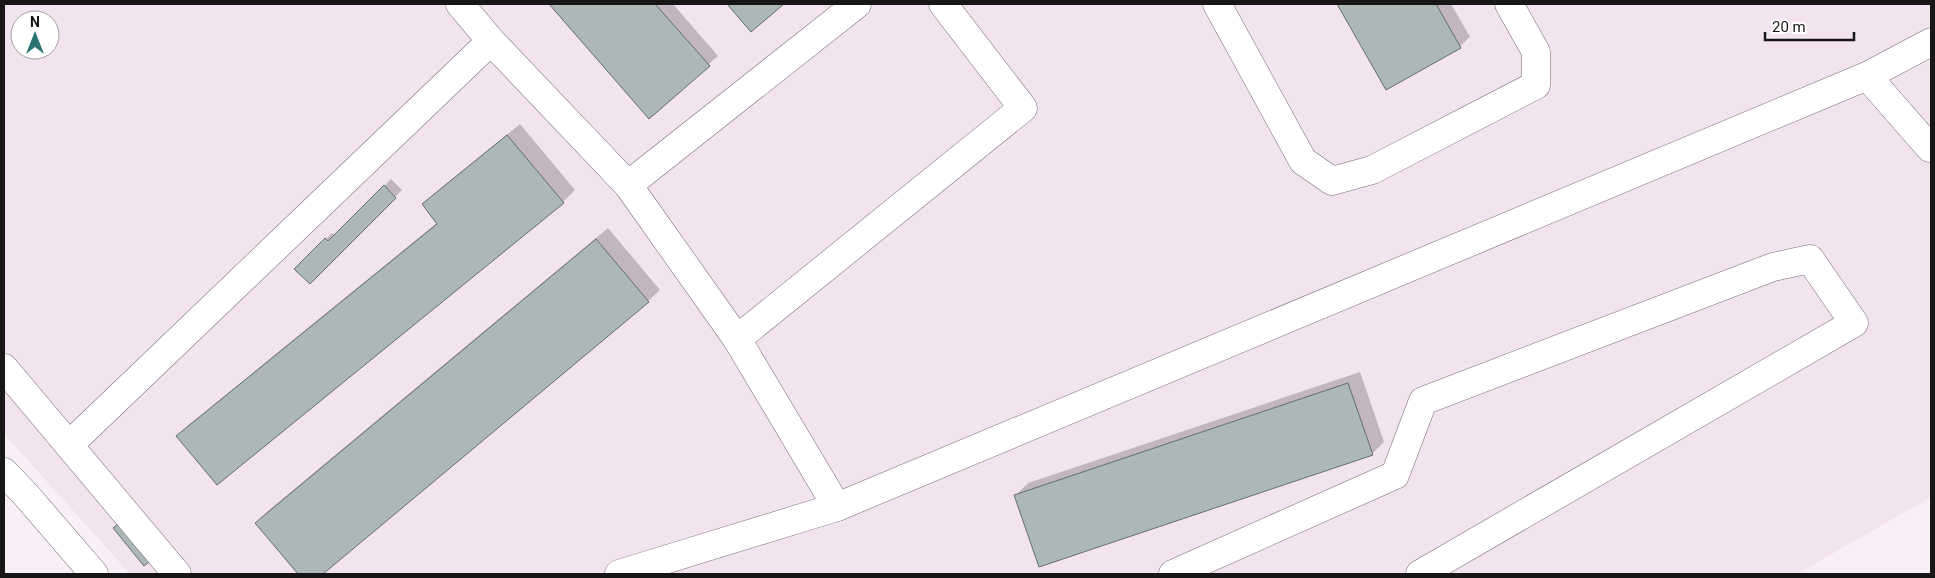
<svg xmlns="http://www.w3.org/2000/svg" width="1935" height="578" viewBox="0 0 1935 578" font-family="Roboto,sans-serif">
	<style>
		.built { fill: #f3e3ef; fill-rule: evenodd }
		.shadow { fill: #0003 }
		.building { fill: #abb8b7; stroke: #626e6e }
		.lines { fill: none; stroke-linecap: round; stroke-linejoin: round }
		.minor-casing { stroke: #746c72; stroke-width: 29 }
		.minor { stroke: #fff; stroke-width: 28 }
	</style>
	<rect width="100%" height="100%" fill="#f9f0f7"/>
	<path class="built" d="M4,4H1931V497L1797,574H130L4,434ZM20,20H50V50H20Z"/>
	<g class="shadow">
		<path d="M551,4H673L718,56L649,117Z"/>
		<path d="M729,4H782L752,30Z"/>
		<path d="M1338,4H1451L1470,37L1460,46L1387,89Z"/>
		<path d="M520,124L575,190L563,202L178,436L190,424L438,222L423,205L435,193Z"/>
		<path d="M391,179L402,190L310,282L296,269L332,233L335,236Z"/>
		<path d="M608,228L660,290L648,301L321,574H300L256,523L268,511Z"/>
		<path d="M1360,372L1384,442L1372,454L1016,495L1028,483Z"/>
	</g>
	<g class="building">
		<path d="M549,4H655L710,66L649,119Z"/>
		<path d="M727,4H784L751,32Z"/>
		<path d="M1337,4H1436L1461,48L1386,90Z"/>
		<path d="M507,135L564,203L217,485L176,436L437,224L422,204Z"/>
		<path d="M384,185L396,198L310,284L294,269L325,238L328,241Z"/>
		<path d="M596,239L649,302L323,574H298L255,523Z"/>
		<path d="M1348,383L1373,455L1039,567L1014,495Z"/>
		<path d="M127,516L158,555L144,566L113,528Z"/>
	</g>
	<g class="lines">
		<defs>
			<g id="minor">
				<path d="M460,4L491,41L628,185L737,339L837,507"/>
				<path d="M1217,4L1303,161L1332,181L1372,170L1536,85V52L1509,4"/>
				<path d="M1867,76L1931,42"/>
				<path d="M628,185L857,4"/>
				<path d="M737,339L1023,108L943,4"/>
				<path d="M4,368L177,574"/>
				<path d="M69,445L491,41"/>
				<path d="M4,472L26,495L94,574"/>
				<path d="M619,574L837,507L1867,76L1930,148L1931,147"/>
				<path d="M1173,574L1395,475L1423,401L1773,267L1810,259L1854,323L1420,574"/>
			</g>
		</defs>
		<use href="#minor" class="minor-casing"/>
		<use href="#minor" class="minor"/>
	</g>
	<rect width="1935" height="578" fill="none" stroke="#191618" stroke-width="10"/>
	<g transform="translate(35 35)"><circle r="24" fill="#ffffff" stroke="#a3a2a3"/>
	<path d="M0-4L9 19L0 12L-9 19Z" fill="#2a7473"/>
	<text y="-8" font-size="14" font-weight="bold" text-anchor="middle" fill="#191618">N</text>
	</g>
	<path d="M1765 32v8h89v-8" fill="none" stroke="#191618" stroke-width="2.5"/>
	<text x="1772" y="32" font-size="15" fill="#191618" stroke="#ffffff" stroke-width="4" paint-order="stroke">20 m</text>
</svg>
